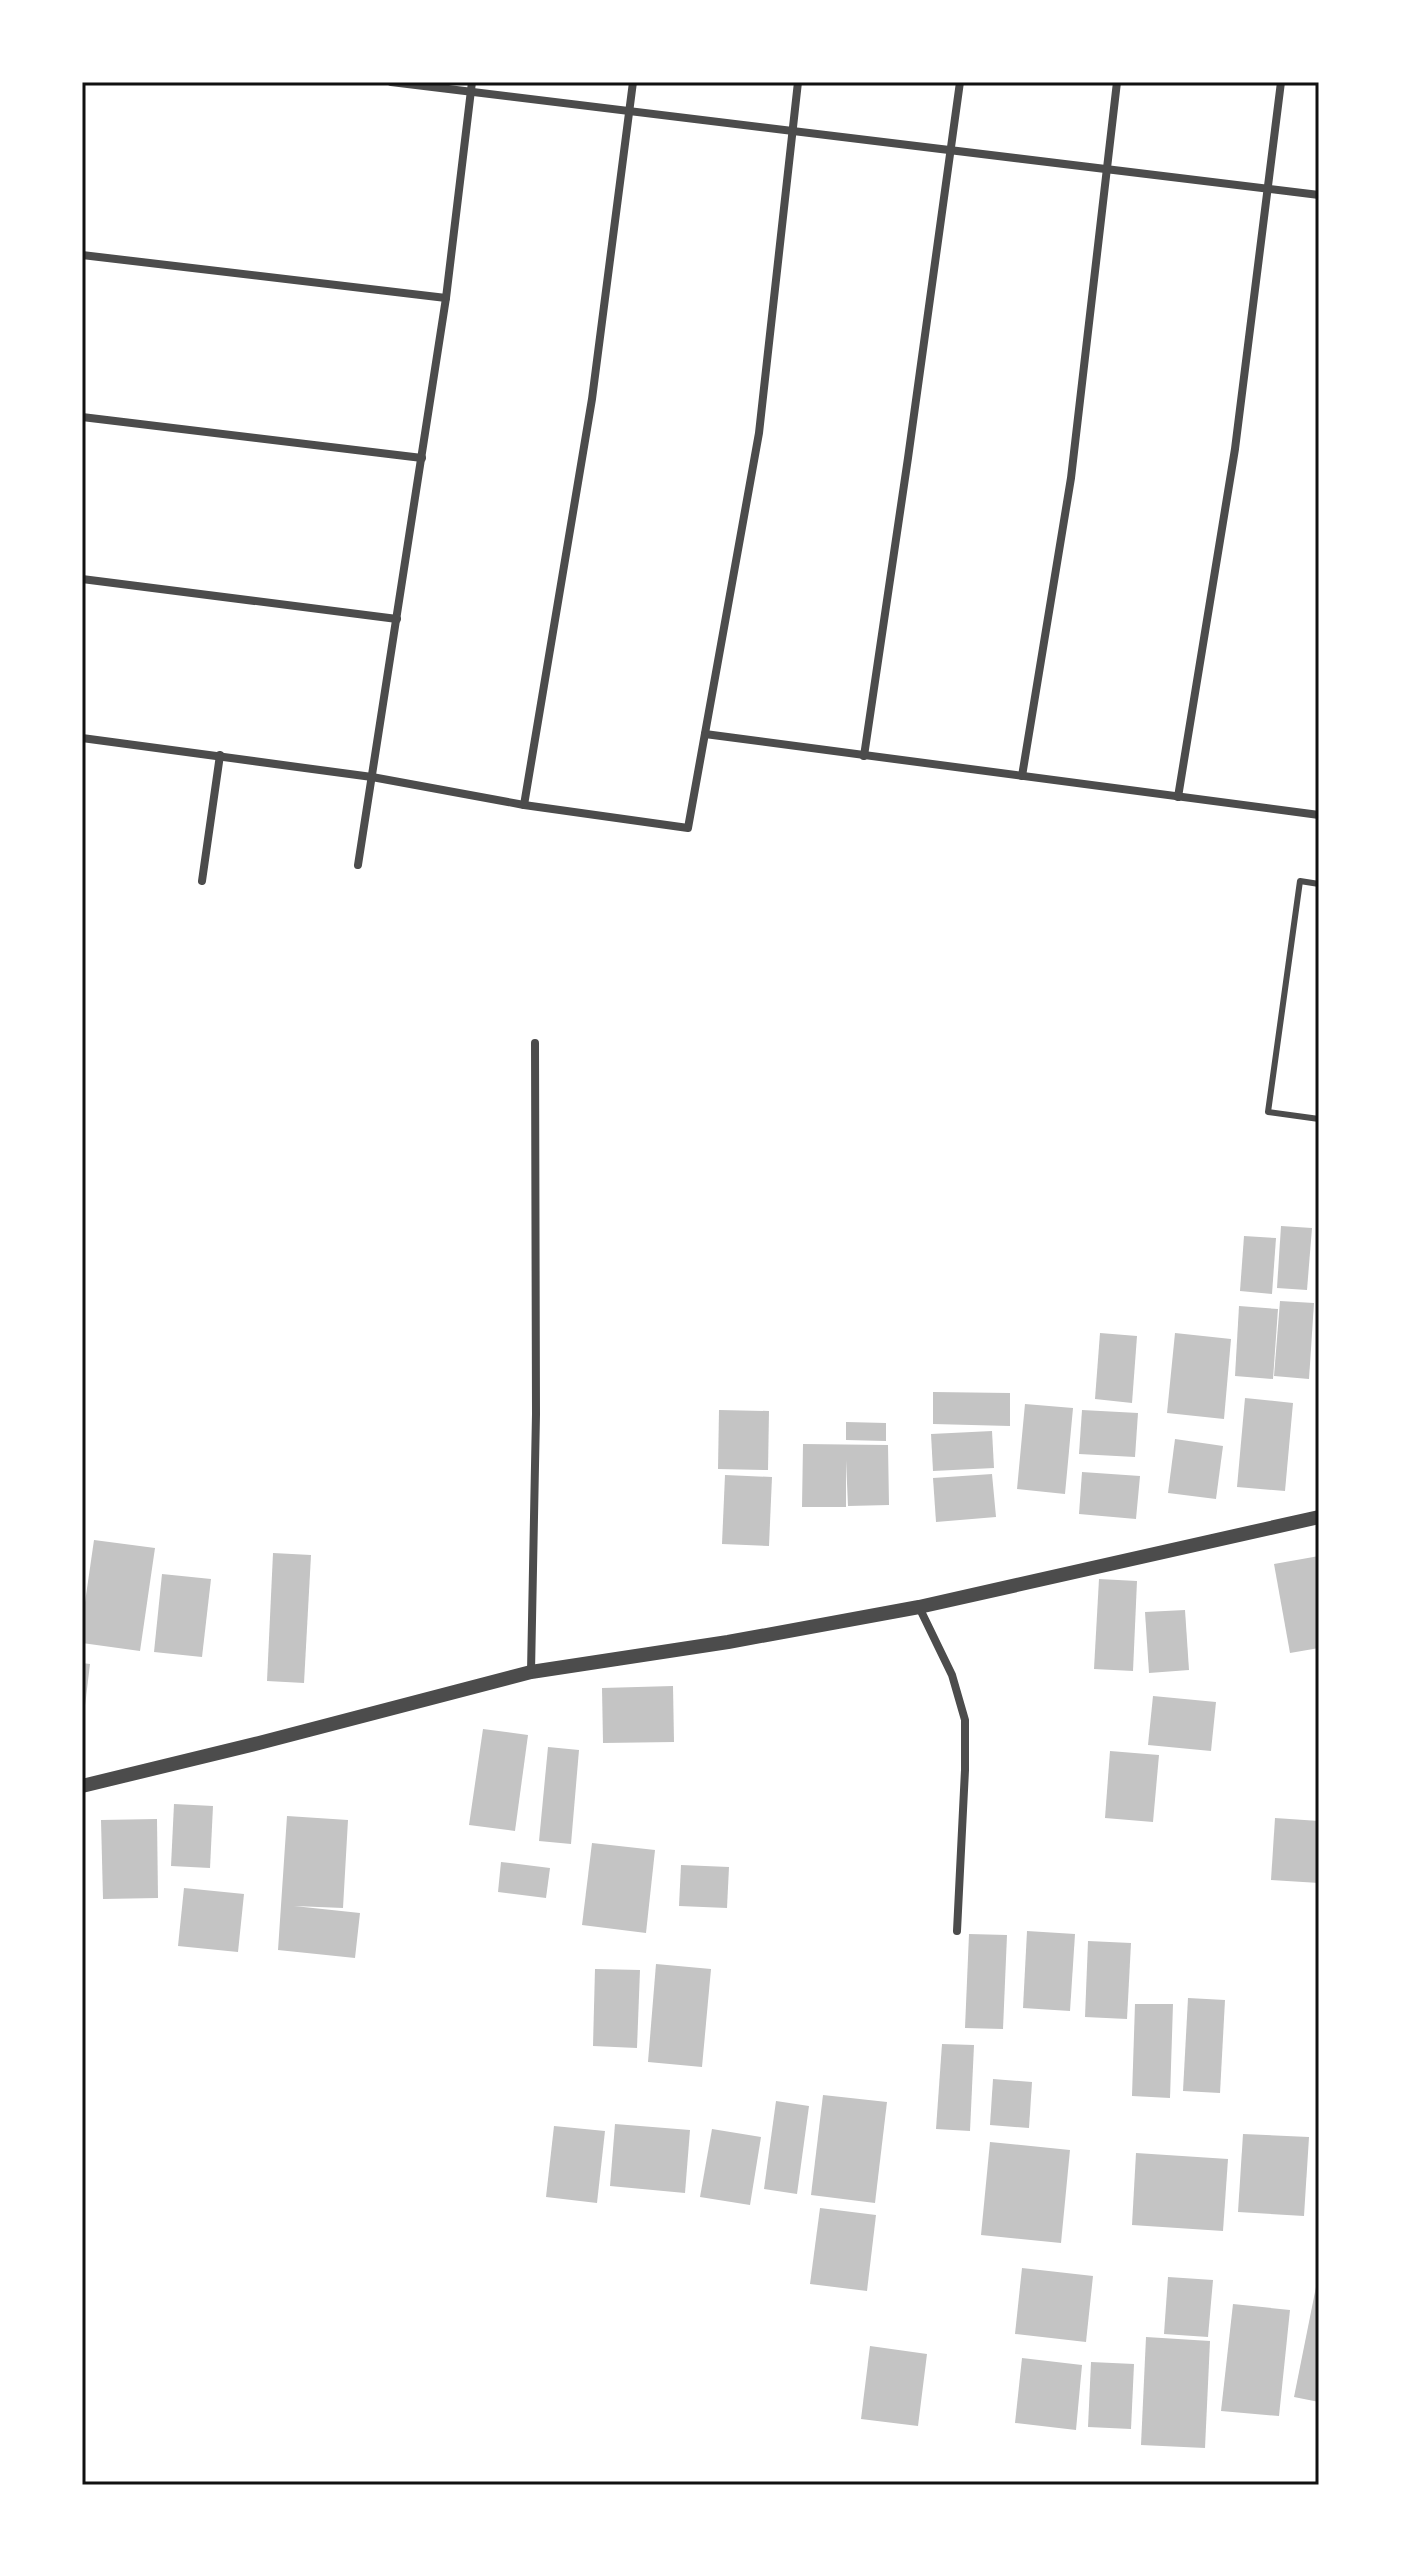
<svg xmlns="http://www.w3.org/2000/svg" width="1401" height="2567" viewBox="0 0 1401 2567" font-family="Montserrat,sans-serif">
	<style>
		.building { fill: #c4c4c4 }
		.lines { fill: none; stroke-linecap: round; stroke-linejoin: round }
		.service { stroke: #4c4c4c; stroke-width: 6 }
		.minor { stroke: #4c4c4c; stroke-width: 8 }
		.tertiary { stroke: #4c4c4c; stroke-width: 14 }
		.neatline { fill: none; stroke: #111; stroke-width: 3 }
	</style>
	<rect width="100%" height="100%" fill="#fff"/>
	<g class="building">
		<path d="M1281,1226L1312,1228L1307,1290L1277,1288Z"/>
		<path d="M1244,1236L1276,1238L1272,1294L1240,1291Z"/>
		<path d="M1280,1301L1314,1303L1309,1379L1274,1376Z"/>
		<path d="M1239,1306L1278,1309L1273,1379L1235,1376Z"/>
		<path d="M1100,1333L1137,1336L1132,1403L1095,1399Z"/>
		<path d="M1175,1333L1231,1339L1224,1419L1167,1413Z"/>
		<path d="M933,1392L1010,1393V1426L933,1424Z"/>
		<path d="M1245,1398L1293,1403L1285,1491L1237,1487Z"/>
		<path d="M1025,1404L1073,1408L1065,1494L1017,1489Z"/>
		<path d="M719,1410L769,1411L768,1470L718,1469Z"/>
		<path d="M1082,1410L1138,1413L1135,1457L1079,1454Z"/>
		<path d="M846,1422L886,1423V1441L846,1440Z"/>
		<path d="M992,1431L994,1468L933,1471L931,1434Z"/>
		<path d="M1175,1439L1223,1446L1216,1499L1168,1493Z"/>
		<path d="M803,1444L888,1445L889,1505L848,1506L846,1460V1507H802Z"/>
		<path d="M1082,1472L1140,1476L1136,1519L1079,1514Z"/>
		<path d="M992,1474L996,1517L936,1522L933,1478Z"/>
		<path d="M725,1475L772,1477L769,1546L722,1544Z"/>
		<path d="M94,1540L155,1548L140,1651L82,1643V1623Z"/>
		<path d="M273,1553L311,1555L304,1683L267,1681Z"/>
		<path d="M1319,1556V1648L1290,1653L1274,1564Z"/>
		<path d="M162,1574L211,1579L202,1657L154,1652Z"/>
		<path d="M1099,1579L1137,1581L1133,1671L1094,1669Z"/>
		<path d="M1185,1610L1189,1670L1149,1673L1145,1612Z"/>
		<path d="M82,1663L90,1664L84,1714H82Z"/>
		<path d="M673,1686L674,1742L603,1743L602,1688Z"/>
		<path d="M1153,1696L1216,1702L1211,1751L1148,1745Z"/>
		<path d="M483,1729L528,1735L515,1831L469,1825Z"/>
		<path d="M548,1747L579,1750L571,1844L539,1841Z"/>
		<path d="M1110,1751L1159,1755L1153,1822L1105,1818Z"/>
		<path d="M174,1804L213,1806L210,1868L171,1866Z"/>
		<path d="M287,1816L348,1820L343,1908L294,1906L360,1913L355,1958L278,1950Z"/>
		<path d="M1275,1818L1319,1821V1883L1271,1880Z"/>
		<path d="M157,1819L158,1898L103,1899L101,1820Z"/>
		<path d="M592,1843L655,1850L646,1933L582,1925Z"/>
		<path d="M501,1862L550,1868L546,1898L498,1892Z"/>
		<path d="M681,1865L729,1867L727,1908L679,1906Z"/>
		<path d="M184,1888L244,1894L238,1952L178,1946Z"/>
		<path d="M1027,1931L1075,1934L1070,2011L1023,2008Z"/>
		<path d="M969,1934L1007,1935L1003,2029L965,2028Z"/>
		<path d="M1088,1941L1131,1943L1127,2019L1085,2017Z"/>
		<path d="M656,1964L711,1969L702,2067L648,2062Z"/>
		<path d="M595,1969L640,1970L637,2048L593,2046Z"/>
		<path d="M1188,1998L1225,2000L1220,2093L1183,2091Z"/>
		<path d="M1135,2004H1173L1170,2098L1132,2096Z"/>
		<path d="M942,2044L974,2045L970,2131L936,2129Z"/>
		<path d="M993,2079L1032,2082L1029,2128L990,2125Z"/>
		<path d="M823,2095L887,2102L875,2203L811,2195Z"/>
		<path d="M776,2101L809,2106L797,2194L764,2189Z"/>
		<path d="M615,2124L690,2130L685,2193L610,2186Z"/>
		<path d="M554,2126L605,2131L597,2203L546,2197Z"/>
		<path d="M712,2129L761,2137L750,2205L700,2197Z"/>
		<path d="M1243,2134L1309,2137L1304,2216L1238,2212Z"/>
		<path d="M990,2142L1070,2150L1061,2243L981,2235Z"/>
		<path d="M1136,2153L1228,2159L1223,2231L1132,2225Z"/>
		<path d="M820,2208L876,2215L867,2291L810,2284Z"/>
		<path d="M1022,2268L1093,2276L1086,2342L1015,2334Z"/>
		<path d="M1168,2277L1213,2280L1208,2337L1164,2334Z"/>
		<path d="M1318,2277H1319V2402L1294,2397Z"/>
		<path d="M1233,2304L1290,2310L1279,2416L1221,2411Z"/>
		<path d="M1146,2337L1210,2341L1205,2448L1141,2445Z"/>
		<path d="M870,2346L927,2354L918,2426L861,2419Z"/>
		<path d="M1022,2358L1082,2365L1076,2430L1015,2423Z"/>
		<path d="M1091,2362L1134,2364L1131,2429L1088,2427Z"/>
	</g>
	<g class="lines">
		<path class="service" d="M1319,884L1300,881L1268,1112L1319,1119"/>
		<g class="minor">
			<path d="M391,82L1319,195"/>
			<path d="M82,255L446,298"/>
			<path d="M82,417L422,458"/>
			<path d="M82,579L397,619"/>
			<path d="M705,734L1319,815"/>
			<path d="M82,738L372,777L524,805L688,828L759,433L798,82"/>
			<path d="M864,756L908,458L960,82"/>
			<path d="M1022,776L1071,478L1117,82"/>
			<path d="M1178,797L1235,449L1281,82"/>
			<path d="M524,805L592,399L633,82"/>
			<path d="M358,865L446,298L472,82"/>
			<path d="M202,881L220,755"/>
			<path d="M919,1607L952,1675L965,1720V1770L957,1931"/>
			<path d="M531,1672L536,1414L535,1043"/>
		</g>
		<path class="tertiary" d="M82,1786L259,1743L531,1672L728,1642L919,1607L1319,1517"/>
	</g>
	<rect width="1401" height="2567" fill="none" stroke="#ffffff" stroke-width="168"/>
	<rect x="84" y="84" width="1233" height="2399" class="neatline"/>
</svg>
